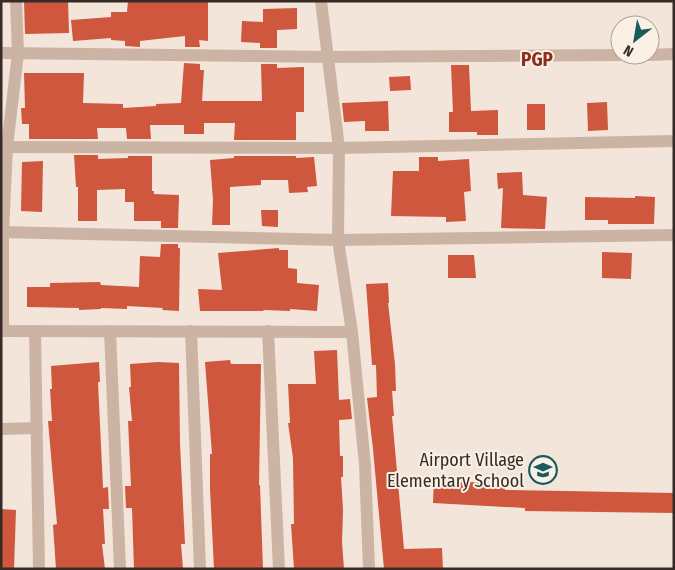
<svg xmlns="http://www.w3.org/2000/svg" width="675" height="570" viewBox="0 0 675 570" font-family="'Fira Sans Condensed',sans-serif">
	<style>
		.building { fill: #ce573d }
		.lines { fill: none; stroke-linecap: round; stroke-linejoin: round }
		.street { stroke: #ccb4a5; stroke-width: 12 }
		.labels { text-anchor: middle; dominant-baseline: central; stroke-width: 4; stroke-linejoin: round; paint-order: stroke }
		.poi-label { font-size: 18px; fill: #372b27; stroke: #faf0e6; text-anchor: end }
		.neighbourhood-label { font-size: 19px; font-weight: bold; fill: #8b2e1b; stroke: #faf0e6 }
	</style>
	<rect width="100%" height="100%" fill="#f3e5da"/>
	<g class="building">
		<path d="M24,1H68L69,33L25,34Z"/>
		<path d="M128,1H208V41L199,40L200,47H185V36L140,41V47L125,46V41L111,40V38L73,41L71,20L111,17V12H127Z"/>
		<path d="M297,8V29L277,30V48H260V43L241,42L242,21L263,22V9Z"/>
		<path d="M184,63L200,64V70H204L202,101H262L261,64H277V68L304,67V112H296V140H234L235,123H204V134H184V125H150L151,139H127L126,128H97L98,139H29V124H22L21,108H25L24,73H84L83,103L123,104V108L156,106V104L181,103Z"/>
		<path d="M451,65H469L471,111L498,110V135H477V132H449V112H453Z"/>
		<path d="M410,76L411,90L390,91L389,77Z"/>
		<path d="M388,101L389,131H365V121L344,122L342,103Z"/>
		<path d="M607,102L608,130L588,131L587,103Z"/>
		<rect x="527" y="104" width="18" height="26"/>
		<path d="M74,155H98V159L128,158V156H152V191H154V194L179,195L178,228H161V221H134V202H125V189L97,190V221H78V187H76Z"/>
		<path d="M234,156H296V158L314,157L317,186L307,187L308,192L289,193L288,180H261V185L230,187V225H212L213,200L210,160L234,158Z"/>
		<path d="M419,157H438V161L469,159L471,191L464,192L466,221L446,222V217L391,216L393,171H419Z"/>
		<path d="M43,161L42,212L21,211L22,162Z"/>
		<path d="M522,172L523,195L547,197L545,229L501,228L503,188L498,189L497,173Z"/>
		<path d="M635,196L655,197L654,224H608V220H585V197L635,198Z"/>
		<path d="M261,210H278V227L262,226Z"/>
		<path d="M161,244H178V248H180L179,311L162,310L163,308L127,306V309L101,308V309L79,310V308L27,307V287H50V283L100,282L101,285L139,287L140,256L160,257Z"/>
		<path d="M279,248V250H288V268L297,269V283L319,285L317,311L290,309V311L264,310L263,311H200L198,289L222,290L218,253Z"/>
		<path d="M602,252L632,253L631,279L602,278Z"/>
		<path d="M448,255H474L476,278H448Z"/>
		<path d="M388,283L389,303H388L395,364L396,391H392L394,416H392L404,549L442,548L443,569H384L373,449L367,398L377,397L376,365H372L366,284Z"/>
		<path d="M337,350L339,400L350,399L352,419L339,420L340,456H343V477H341L343,510L342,542L344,569H294L291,524H294L293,458L288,423H290L288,384H316L314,351Z"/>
		<path d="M230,360L231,364H261L259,485H260L263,569H214L210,489V454H212L205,362Z"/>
		<path d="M99,362L100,382H98L103,488L108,487L109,509H103L105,544H102L105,569H56L53,525L57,524L48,421H52L50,389H52L51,366Z"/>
		<path d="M158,362L179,363L180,444L185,544H181L183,569H134L132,508H126L125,486H131L128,421H132L129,387H131L130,364Z"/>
		<path d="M434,480L505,484V490L674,493V513L525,511V508L433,503Z"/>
		<path d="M1,509L16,510L14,569H1Z"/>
	</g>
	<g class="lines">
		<g class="street">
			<path d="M321,1L339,148L338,240L352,332L365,465L369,569"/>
			<path d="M1,53L328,57L620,55"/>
			<path d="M650,55L674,54"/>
			<path d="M1,147L339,148L674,141"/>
			<path d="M1,232L338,240L674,235"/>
			<path d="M1,331L352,332"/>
			<path d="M3,331V232L7,147L18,53L16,1"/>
			<path d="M35,331L39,569"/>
			<path d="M110,331L120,569"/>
			<path d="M191,331L200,569"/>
			<path d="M268,331L279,569"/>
			<path d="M1,429L37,428"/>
		</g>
	</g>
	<defs>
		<symbol id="school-ring" viewBox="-11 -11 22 22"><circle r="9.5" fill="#faf0e6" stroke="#1a5b5b" stroke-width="1.5"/><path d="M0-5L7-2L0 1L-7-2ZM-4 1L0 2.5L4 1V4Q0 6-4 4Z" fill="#1a5b5b"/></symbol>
	</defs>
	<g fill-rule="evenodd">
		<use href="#school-ring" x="527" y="454" width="32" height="32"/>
	</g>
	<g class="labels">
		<g class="poi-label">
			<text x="524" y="460">Airport Village<tspan x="524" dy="21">Elementary School</tspan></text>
		</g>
		<g class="neighbourhood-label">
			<text x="537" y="59">PGP</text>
		</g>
	</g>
	<rect width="675" height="570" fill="none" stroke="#372b27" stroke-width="5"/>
	<g transform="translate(635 40) rotate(211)"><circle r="24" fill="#faf0e6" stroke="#aca19a"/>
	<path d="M0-4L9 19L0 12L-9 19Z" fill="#1a5b5b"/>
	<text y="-8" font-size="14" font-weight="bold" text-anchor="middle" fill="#372b27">N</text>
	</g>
</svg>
